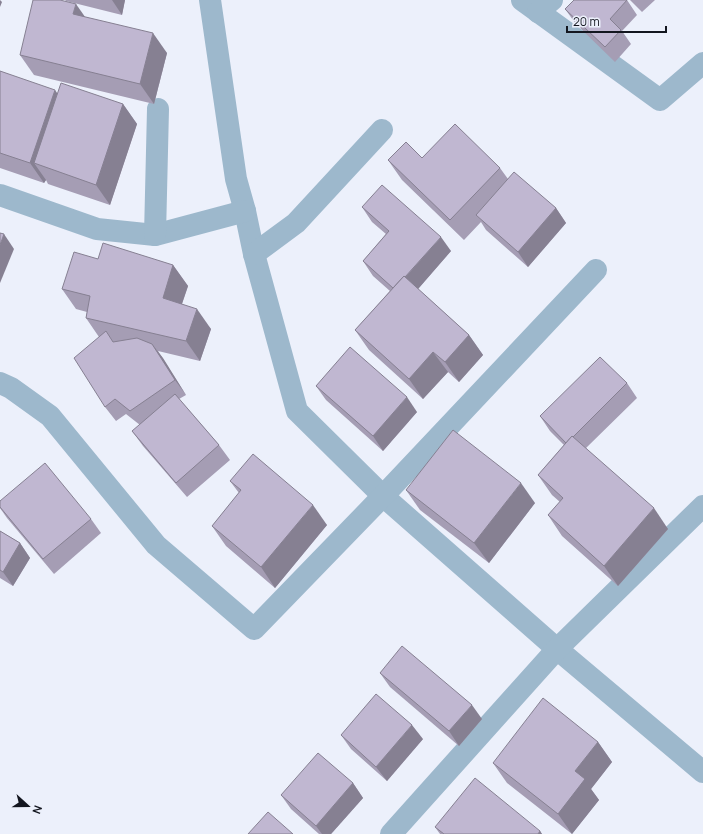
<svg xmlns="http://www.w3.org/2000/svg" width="703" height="834" viewBox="0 0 703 834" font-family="Manrope,sans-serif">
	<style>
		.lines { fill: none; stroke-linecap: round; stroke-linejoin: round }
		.minor { stroke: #9db8cc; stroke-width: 22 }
		.wall { fill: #a59db4 }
		.shaded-wall { fill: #868092 }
		.building { fill: #c0b7d1; stroke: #868092 }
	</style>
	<rect width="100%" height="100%" fill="#ecf0fb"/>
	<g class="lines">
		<g class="minor">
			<path d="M210,0L236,179L245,211L254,254L297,411L383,496L557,649L703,772"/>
			<path d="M522,0L660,100L703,63"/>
			<path d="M538,12L552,0"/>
			<path d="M0,195L97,229L155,235L245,211"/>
			<path d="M155,235L158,109"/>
			<path d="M254,254L296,223L382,130"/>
			<path d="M0,383L11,388L50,416L156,545L254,629L383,496L596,270"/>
			<path d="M391,834L557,649L703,506"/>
		</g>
	</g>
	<g class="wall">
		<path d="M65,0H125L122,15L66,1Z"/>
		<path d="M627,0L637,15L622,31L631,44L615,62L576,24L565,9Z"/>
		<path d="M630,0H655L642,12Z"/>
		<path d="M85,17L167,53L154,104L34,75L20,55Z"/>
		<path d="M0,71L58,94L123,104L137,124L110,205L48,184L46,180L44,183L0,168Z"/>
		<path d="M422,158L500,168L508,179L556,208L566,223L528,267L486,230L481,222L464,240L402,180L388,160Z"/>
		<path d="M362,207L451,251L418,289L469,335L483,355L459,382L448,372L423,399L369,350L355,330L390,291L373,276L363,261L386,234L372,222Z"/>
		<path d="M98,259L173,265L188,286L182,304L211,329L200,361L158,351L186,395L179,399L219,445L230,460L187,497L143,446L132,431L140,425L126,414L116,421L105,407L99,337L86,318L87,312L76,309L62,289Z"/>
		<path d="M627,383L637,398L586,448L668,529L618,586L562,536L548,515L560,502L552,495L538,475L564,445L550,431L540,416Z"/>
		<path d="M316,386L417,412L383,451L326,400Z"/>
		<path d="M230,481L327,525L275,588L226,546L212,526L239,493Z"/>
		<path d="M406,490L535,503L489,563L420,510Z"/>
		<path d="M0,501L91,519L101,533L54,574L7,518L0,508Z"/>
		<path d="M0,531L20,543L30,558L13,586L0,578Z"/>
		<path d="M380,673L482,719L459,746L390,687Z"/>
		<path d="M341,735L423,739L387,781L351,749Z"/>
		<path d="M598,742L612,762L591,789L599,800L572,834L507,783L493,763Z"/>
		<path d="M353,783L363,798L331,834H319L291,809L281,795Z"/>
		<path d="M435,827L540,831L542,834H440Z"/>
	</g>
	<g class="shaded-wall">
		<path d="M0,0L2,2L0,7Z"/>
		<path d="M112,0H125L122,15Z"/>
		<path d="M76,4L90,24L73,14Z"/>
		<path d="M153,33L167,53L154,104L140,84Z"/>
		<path d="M55,90L69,110L34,163L46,180L44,183L30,163Z"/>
		<path d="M123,104L137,124L110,205L96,185Z"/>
		<path d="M556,208L566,223L528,267L518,252Z"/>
		<path d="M4,234L14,249L0,283V245Z"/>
		<path d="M441,237L451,251L405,304L395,289Z"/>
		<path d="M173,265L188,286L177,318L163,298Z"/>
		<path d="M197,309L211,329L200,361L186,341Z"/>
		<path d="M469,335L483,355L459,382L445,362Z"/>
		<path d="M152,344L163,358L186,395L175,380Z"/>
		<path d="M433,352L448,372L423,399L409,379Z"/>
		<path d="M407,397L417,412L383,451L373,436Z"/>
		<path d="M521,483L535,503L489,563L474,543Z"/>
		<path d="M313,505L327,525L275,588L261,567Z"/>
		<path d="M654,508L668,529L618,586L604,566Z"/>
		<path d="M20,543L30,558L13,586L3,572Z"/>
		<path d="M472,705L482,719L459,746L449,731Z"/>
		<path d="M412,725L423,739L387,781L376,767Z"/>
		<path d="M598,742L612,762L591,789L599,800L572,834L558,814L575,771Z"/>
		<path d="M353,783L363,798L331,834H322L316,826Z"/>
		<path d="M540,831L542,834H538Z"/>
	</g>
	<g class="building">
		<path d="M33,0H60L76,4L73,14L153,33L140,84L20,55Z"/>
		<path d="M574,0H627L610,19L621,30L605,47L565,9Z"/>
		<path d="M0,71L55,90L30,163L0,153Z"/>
		<path d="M61,83L123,104L96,185L34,163Z"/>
		<path d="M455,124L500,168L450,220L388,160L406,142L422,158Z"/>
		<path d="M514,172L556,208L518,252L476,215Z"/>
		<path d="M382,185L441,237L405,277L404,276L393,288L363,261L389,231L362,207Z"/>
		<path d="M0,233L4,234L0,245Z"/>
		<path d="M103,243L173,265L163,298L197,309L186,341L86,318L90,296L62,289L74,252L98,259Z"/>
		<path d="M404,276L469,335L445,362L433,352L409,379L355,330Z"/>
		<path d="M106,331L113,342L137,338L152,344L175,380L130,411L115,399L105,407L74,358Z"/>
		<path d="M350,347L407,397L373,436L316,386Z"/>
		<path d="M600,357L627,383L573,437L572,436L566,443L540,416Z"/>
		<path d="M175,394L219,445L176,483L132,431Z"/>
		<path d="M453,430L521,483L474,543L406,490Z"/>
		<path d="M572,436L654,508L604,566L548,515L563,498L538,475Z"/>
		<path d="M253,454L313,505L261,567L212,526L241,490L230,481Z"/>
		<path d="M45,463L91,519L43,559L0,507V501Z"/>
		<path d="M0,531L20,543L3,572L0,570Z"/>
		<path d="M402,646L472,705L449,731L380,673Z"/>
		<path d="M376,694L412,725L376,767L341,735Z"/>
		<path d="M543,698L598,742L575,771L585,779L558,814L493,763Z"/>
		<path d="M318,753L353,783L316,826L281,795Z"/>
		<path d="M475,778L540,831L538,834H444L435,827Z"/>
		<path d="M268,812L293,834H248Z"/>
	</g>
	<g transform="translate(28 806) rotate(111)" stroke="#ecf0fb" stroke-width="3" paint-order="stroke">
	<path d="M0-3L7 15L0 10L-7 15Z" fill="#13161f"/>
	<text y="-6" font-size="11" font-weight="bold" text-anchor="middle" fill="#13161f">N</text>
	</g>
	<path d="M567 26v6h99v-6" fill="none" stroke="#13161f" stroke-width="2"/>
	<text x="573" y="26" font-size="12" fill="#13161f" stroke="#ecf0fb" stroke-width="3" paint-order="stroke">20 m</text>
</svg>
